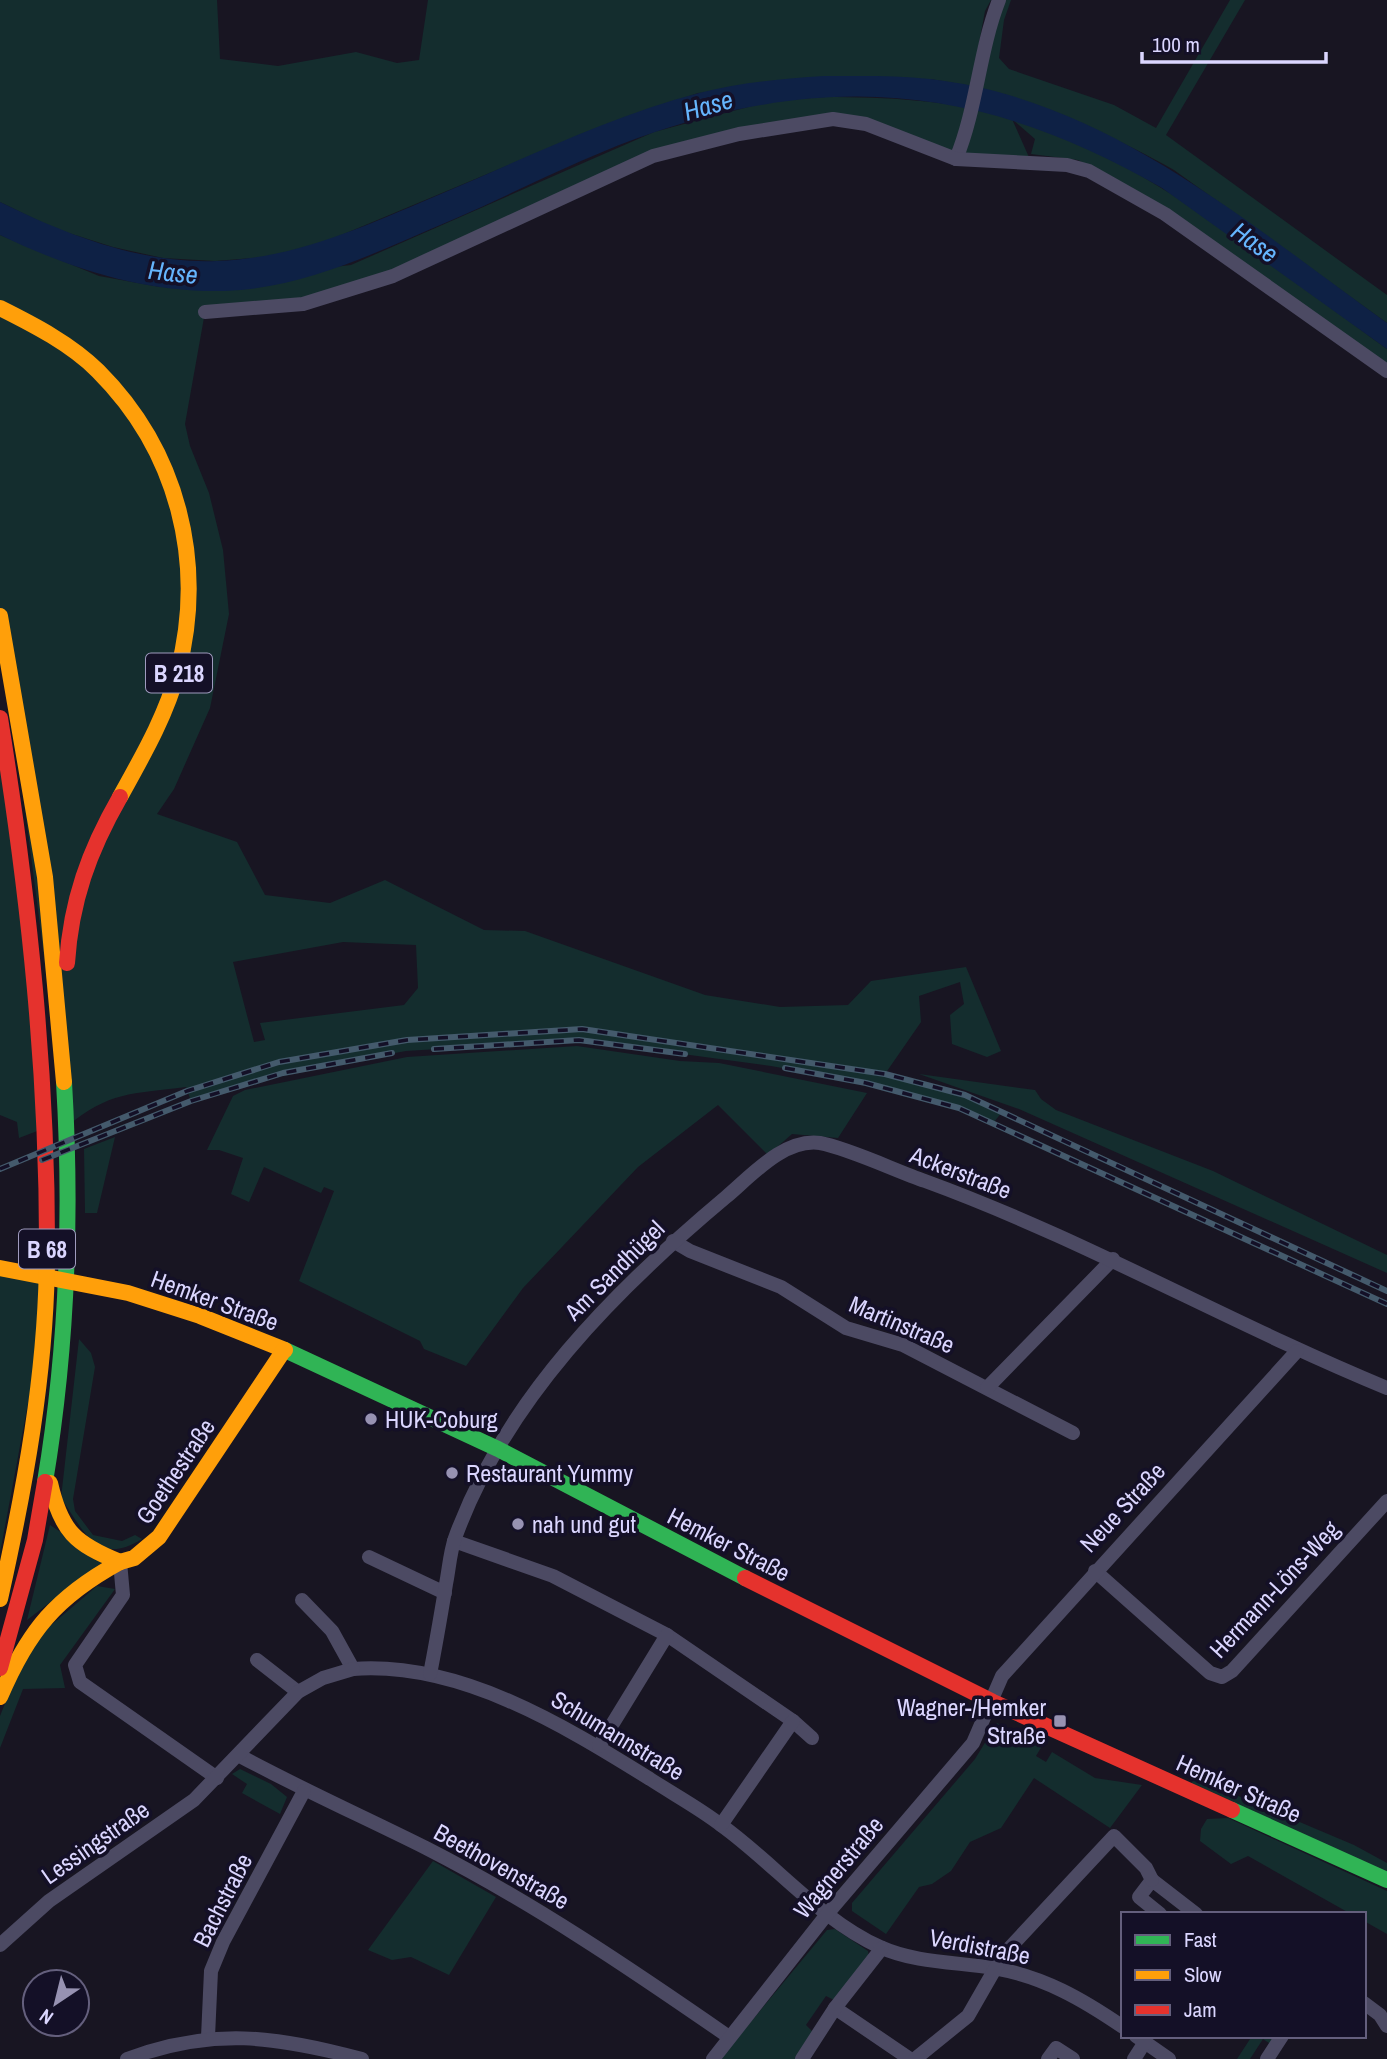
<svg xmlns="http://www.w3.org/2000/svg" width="1387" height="2059" viewBox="0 0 1387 2059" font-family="'Archivo Narrow',sans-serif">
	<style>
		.green { fill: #142d2e; fill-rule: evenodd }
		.water { fill: #0e2145 }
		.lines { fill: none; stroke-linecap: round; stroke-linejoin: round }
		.street { stroke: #4c4a63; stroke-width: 14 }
		.fast { stroke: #30b455; stroke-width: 16 }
		.slow { stroke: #ff9f0a; stroke-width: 16 }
		.jam { stroke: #e5322d; stroke-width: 16 }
		.rail-casing { stroke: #445a6c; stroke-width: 6 }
		.rail { stroke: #141027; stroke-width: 3.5; stroke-dasharray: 10; stroke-linecap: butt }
		.poi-dot { fill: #9792b2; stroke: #141027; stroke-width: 2.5 }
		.labels { text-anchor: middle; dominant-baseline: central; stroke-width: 7; stroke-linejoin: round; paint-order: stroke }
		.shield { fill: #141027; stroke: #9f9bbe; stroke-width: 2 }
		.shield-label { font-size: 23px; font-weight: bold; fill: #dbd6ff }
		.street-label { font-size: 24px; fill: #dbd6ff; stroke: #141027 }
		.poi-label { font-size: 24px; fill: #dbd6ff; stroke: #141027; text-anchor: start }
		.water-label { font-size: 26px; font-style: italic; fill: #65b5fe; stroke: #141027 }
	</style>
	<rect width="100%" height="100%" fill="#181522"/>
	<g class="green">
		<path d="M0,0H217L220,59L278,66L356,52L397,63L419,60L428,0H991L985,11L971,86L930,79L698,93L600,127L320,244L266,257L215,261L163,258L113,247L53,228L0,202Z"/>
		<path d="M1000,0H1011L1004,20L999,58L1009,69L1114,105L1156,128L1230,0H1245L1166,135L1387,295V323L1174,170C1109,133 1053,112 981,89Z"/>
		<path d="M825,97C887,97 948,100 1009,117C1144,156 1273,267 1387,349V367L1159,206L1078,160L1031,154L1035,139L1012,119L1032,164L971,161L833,119L653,156L393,276L303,304L205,312L185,424L190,446L209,493L223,550L229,614L210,708L174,789L157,814L237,842L265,895L330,903L385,880L484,930L525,931L705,995L780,1007L848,1005L871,981L966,967L1001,1051L987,1057L952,1044L950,1015L964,1004L960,982L919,996L921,1022L885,1074L965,1095L1002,1112L994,1122L959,1108L866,1083L771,1066L579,1040L406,1051L283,1073L191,1101L186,1087C131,1094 110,1091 66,1127L0,616V235L99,276L160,287L351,265L654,132L771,101ZM343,942L416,945L418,988L404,1005L260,1023L265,1040L254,1042L233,962Z"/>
		<path d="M0,718L45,1128L19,1138L17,1122L0,1115Z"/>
		<path d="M577,1046L680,1061L719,1063L867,1093L838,1138L792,1134L768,1155L718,1105L638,1167L523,1288L466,1366L424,1349L420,1341L299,1281L334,1191L324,1187L321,1193L264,1167L249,1202L231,1194L243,1158L219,1150H207L233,1096L245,1090L407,1057Z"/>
		<path d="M919,1074L1035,1090L1041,1099L1056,1110L1213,1171L1387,1255V1273L1019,1109Z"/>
		<path d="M115,1137L97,1213H85L84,1149Z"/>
		<path d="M0,1268L46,1276L44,1318L0,1553Z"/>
		<path d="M79,1339L91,1353L95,1367L73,1499L75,1511L93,1535L122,1541L135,1535L142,1539C97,1567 84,1531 61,1498Z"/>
		<path d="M502,1466L537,1484L500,1482L493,1478Z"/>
		<path d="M50,1525L104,1561L27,1620Z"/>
		<path d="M97,1586L115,1589L60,1665L65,1688L23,1689L0,1748V1716L29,1644Z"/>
		<path d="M997,1723L1042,1746L1036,1756L1046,1762L1052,1752L1095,1778L1142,1785L1110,1828L1034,1778L1001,1828L970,1842L951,1871L932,1884L919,1887L886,1934L852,1911V1903L975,1759Z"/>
		<path d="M240,1769L271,1784L287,1797L280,1814L242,1793L247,1784L232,1774Z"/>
		<path d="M1196,1778L1354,1845L1387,1863V1874L1190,1784Z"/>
		<path d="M1228,1818L1387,1891V1934L1364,1921V1914H1351L1248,1856L1231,1864L1200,1841L1201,1829L1207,1819Z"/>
		<path d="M433,1861L496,1897L449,1975L411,1957L392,1960L368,1950Z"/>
		<path d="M835,1929L868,1951L869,1957L834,2000L826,1996L806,2025L813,2032L799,2059H720L827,1930Z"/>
		<path d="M1252,2036H1278L1272,2045L1263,2039L1250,2059H1237Z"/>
	</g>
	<path class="water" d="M824,76C859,76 895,75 930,79C1107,99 1247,223 1387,323V349L1162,188C992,90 843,70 655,132C586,155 519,191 452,220C378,251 307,288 225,291C145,293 71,269 0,235V202C67,235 141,264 217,261C299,258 369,224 443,193C526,158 611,116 699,93C740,82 782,79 824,76Z"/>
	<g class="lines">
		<g class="street">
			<path d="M956,159C977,108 979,51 999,0"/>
			<path d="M205,312L303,304L393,276L653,156L739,134L833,119L866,124L956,159L1067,165L1089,171L1165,214L1387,371"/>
			<path d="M673,1241L690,1251L781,1287L846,1328L903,1345L1073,1433"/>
			<path d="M987,1388L1113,1259"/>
			<path d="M454,1541L553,1576L667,1635L793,1721L812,1738"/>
			<path d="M369,1557L445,1593"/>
			<path d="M120,1562L123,1595L75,1665L80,1682L217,1778"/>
			<path d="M1095,1571L1210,1673L1222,1677L1232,1671L1387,1501"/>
			<path d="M302,1600L332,1631L353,1669C459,1661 563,1725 650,1779C673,1794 699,1808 721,1825C774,1863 820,1920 880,1947C915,1963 957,1962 994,1968C1044,1977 1082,1999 1123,2027"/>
			<path d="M257,1660L298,1692"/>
			<path d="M430,1674C436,1644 441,1614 446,1584C449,1569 450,1552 455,1538C505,1400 615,1290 726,1197C751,1176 784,1138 820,1143C848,1148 896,1171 925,1181C1084,1239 1231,1324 1387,1388"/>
			<path d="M599,1746L667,1635"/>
			<path d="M240,1756C301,1789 364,1817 426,1848C532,1902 631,1969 729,2037"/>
			<path d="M721,1825L793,1721"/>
			<path d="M1160,1914L1139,1897L1152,1880L1196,1914"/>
			<path d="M0,1945L49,1901L194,1800L298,1692L323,1678L353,1669"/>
			<path d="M1364,2003L1380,2015L1387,2026"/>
			<path d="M835,2008L910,2059"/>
			<path d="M1136,2036L1169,2059"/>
			<path d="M208,2037L211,1971L223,1942L304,1791"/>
			<path d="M127,2059C213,2027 275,2036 362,2059"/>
			<path d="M713,2059L828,1913L973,1743L1002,1676L1297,1351"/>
			<path d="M802,2059L835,2008L882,1948"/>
			<path d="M915,2059L968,2016L1003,1955L1114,1836L1146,1868L1152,1880"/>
			<path d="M1048,2059L1056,2048L1073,2059"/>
			<path d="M1134,2059L1145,2042"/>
			<path d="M1267,2059L1282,2036"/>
		</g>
		<g class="fast">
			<path d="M285,1350L498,1449L745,1578"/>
			<path d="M45,1482C67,1350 72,1216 64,1082"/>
			<path d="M1232,1810L1387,1880"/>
		</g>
		<g class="slow">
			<path d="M0,308C34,325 71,344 98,371C178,451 206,562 178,671C166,716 142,757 120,797"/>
			<path d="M0,616L45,877L64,1082"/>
			<path d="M0,1268L128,1293L200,1316L285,1350"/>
			<path d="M50,1483C61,1531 75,1544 120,1562"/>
			<path d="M120,1562L134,1558L159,1537L284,1350"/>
			<path d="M0,1599C25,1487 46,1374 47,1258"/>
			<path d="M0,1697C28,1631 56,1597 120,1562"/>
		</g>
		<g class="jam">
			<path d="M0,718C29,898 48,1076 47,1258"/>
			<path d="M67,963C71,901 89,851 120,797"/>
			<path d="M745,1578L993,1702L1232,1810"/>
			<path d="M0,1668L35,1540L45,1482"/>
		</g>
		<defs>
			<g id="rail">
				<path d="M434,1049L579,1040L685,1054"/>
				<path d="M785,1068L866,1083L959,1108L1387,1304"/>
				<path d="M42,1160L191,1101L283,1073L392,1053"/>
				<path d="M0,1169L187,1091L279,1062L407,1040L582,1029L885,1074L965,1095L1387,1291"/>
			</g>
		</defs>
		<use href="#rail" class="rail-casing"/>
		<use href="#rail" class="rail"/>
	</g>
	<g class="poi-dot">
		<circle cx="371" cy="1419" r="7"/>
		<circle cx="452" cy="1473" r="7"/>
		<circle cx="518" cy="1524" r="7"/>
		<rect x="1053" y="1714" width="14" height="14" rx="3.5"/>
	</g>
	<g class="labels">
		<g class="shield">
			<rect x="146" y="653.5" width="66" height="39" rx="5"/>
			<rect x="19" y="1229.5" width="56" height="39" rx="5"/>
		</g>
		<g class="shield-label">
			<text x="179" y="673">B 218</text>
			<text x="47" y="1249">B 68</text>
		</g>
		<g class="street-label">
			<text transform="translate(961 1172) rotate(21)">Ackerstraße</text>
			<text transform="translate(614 1270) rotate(-45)">Am Sandhügel</text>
			<text transform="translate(215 1300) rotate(20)">Hemker Straße</text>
			<text transform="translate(902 1324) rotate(23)">Martinstraße</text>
			<text transform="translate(175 1471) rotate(-56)">Goethestraße</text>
			<text transform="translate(1122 1507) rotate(-47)">Neue Straße</text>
			<text transform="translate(729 1544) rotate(27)">Hemker Straße</text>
			<text transform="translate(1274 1589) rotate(-47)">Hermann-Löns-Weg</text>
			<text transform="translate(618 1735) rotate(31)">Schumannstraße</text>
			<text transform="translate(1239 1788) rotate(24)">Hemker Straße</text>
			<text transform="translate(95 1842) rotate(-35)">Lessingstraße</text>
			<text transform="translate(502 1866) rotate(29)">Beethovenstraße</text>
			<text transform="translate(838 1867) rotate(-50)">Wagnerstraße</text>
			<text transform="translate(222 1900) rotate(-63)">Bachstraße</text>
			<text transform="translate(980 1946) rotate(11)">Verdistraße</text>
		</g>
		<g class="poi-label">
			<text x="385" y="1419">HUK-Coburg</text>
			<text x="466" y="1473">Restaurant Yummy</text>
			<text x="532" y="1524">nah und gut</text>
			<text x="1046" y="1707" text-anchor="end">Wagner-/Hemker<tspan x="1046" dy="28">Straße</tspan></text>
		</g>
		<g class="water-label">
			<text transform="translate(708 105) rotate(-16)">Hase</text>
			<text transform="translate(1255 242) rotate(35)">Hase</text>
			<text transform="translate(173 272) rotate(6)">Hase</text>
		</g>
	</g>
	<rect x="1121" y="1912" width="245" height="126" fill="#141027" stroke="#645f7d" stroke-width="2"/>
	<rect x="1135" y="1935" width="35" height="10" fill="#30b455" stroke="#645f7d" stroke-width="2"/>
	<text x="1184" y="1947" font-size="21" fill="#dbd6ff">Fast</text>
	<rect x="1135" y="1970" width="35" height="10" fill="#ff9f0a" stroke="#645f7d" stroke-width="2"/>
	<text x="1184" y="1982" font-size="21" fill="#dbd6ff">Slow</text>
	<rect x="1135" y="2005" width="35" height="10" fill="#e5322d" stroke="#645f7d" stroke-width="2"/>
	<text x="1184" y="2017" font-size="21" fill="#dbd6ff">Jam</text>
	<g transform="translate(56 2003) rotate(215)"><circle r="33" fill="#141027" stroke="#645f7d" stroke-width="2"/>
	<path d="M0-5L12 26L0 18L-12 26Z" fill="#9792b2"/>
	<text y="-10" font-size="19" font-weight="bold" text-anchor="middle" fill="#dbd6ff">N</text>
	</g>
	<path d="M1142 52v10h184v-10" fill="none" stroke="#dbd6ff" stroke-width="3.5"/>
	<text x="1152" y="52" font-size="21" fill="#dbd6ff" stroke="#141027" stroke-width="5" paint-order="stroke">100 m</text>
</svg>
